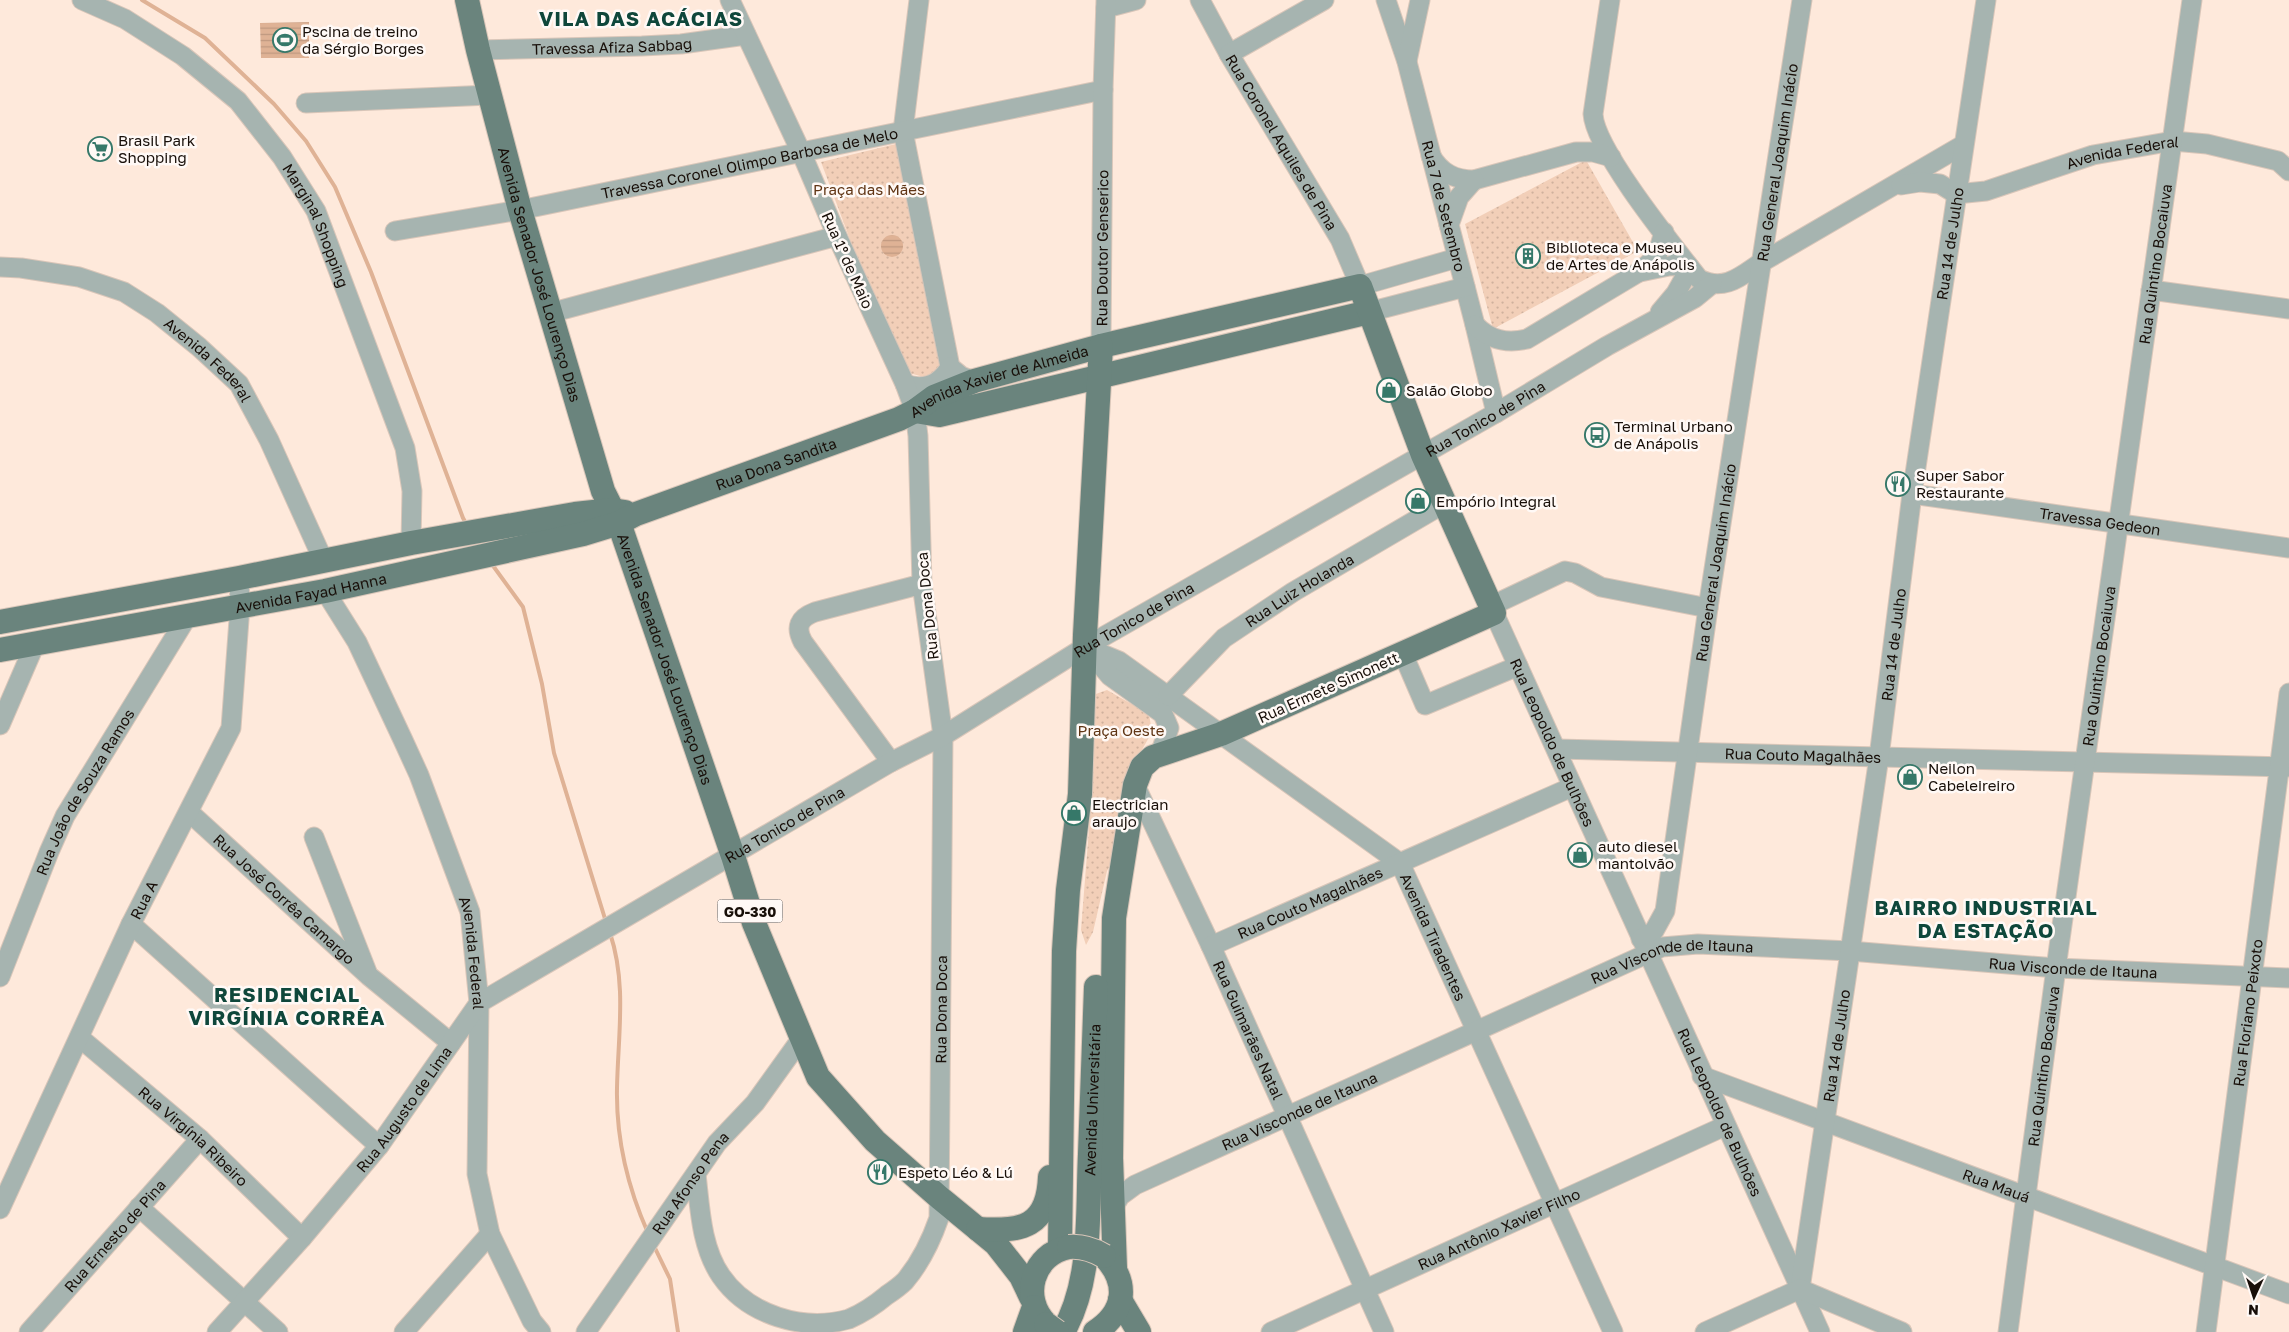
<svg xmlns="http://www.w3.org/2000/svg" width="2289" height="1332" viewBox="0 0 2289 1332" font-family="'Golos Text',sans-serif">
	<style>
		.park { fill: url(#park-dots) }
		.water { fill: url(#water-rules) }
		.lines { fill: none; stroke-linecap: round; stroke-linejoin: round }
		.stream { stroke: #dfb295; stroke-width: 4 }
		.minor-casing { stroke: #d9c6b9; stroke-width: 21 }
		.major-casing { stroke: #d9c6b9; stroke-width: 26 }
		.minor { stroke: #a6b4b0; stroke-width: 19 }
		.major { stroke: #6a847d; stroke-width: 24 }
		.major-bridge-casing { stroke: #d9c6b9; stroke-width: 26; stroke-linecap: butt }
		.major-bridge { stroke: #6a847d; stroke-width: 24 }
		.labels { text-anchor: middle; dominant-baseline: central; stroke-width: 5; stroke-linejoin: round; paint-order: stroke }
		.shield { fill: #fff9f6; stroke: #5d5550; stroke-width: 1 }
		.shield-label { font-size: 14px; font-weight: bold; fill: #180f09 }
		.poi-label { font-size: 15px; fill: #180f09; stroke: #fff9f6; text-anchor: start }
		.street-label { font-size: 15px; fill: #180f09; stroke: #fff9f6 }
		.park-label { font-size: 15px; fill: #603514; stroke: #fff9f6 }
		.district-label { font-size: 20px; font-weight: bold; letter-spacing: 1px; fill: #0f473b; stroke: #fff9f6 }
	</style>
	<defs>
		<pattern id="park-dots" width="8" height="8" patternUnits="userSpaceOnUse" patternTransform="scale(1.25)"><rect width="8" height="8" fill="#f2cfb8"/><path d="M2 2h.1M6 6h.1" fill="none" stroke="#cfb19d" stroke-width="1.8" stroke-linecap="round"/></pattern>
		<pattern id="water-rules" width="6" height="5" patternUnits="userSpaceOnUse" patternTransform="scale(1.25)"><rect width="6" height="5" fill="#dfb295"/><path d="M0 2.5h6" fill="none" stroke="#bf987f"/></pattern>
	</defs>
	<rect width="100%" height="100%" fill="#fee9db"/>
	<g class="park">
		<path d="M896,144L942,356L943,366L935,377L920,376L906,372L861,269L821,162Z"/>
		<path d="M1586,160L1638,251L1493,329L1465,224Z"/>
		<path d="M1107,690L1149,714L1152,732L1125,780L1115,857L1107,871L1093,932L1086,945L1081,930L1092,791L1093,695Z"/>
	</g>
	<g class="water">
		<path d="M309,22V58H261L260,23Z"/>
		<circle cx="892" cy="246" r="11"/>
	</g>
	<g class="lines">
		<g class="stream">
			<path d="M142,0L205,38L274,104L306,141L335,187L371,272L463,518L467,525"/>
			<path d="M491,563L523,607L542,684L554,753L606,922"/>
			<path d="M610,933C627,984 618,1035 617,1088C616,1137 628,1188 648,1233"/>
			<path d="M653,1244L670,1279L678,1332"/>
		</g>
		<defs>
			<g id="minor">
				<path id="s1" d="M82,0L125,19L183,56L238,101L282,157L316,211L405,448L412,491L411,543"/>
				<path d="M919,0L903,131L950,367L961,376L974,381"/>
				<path id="s2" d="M1200,0L1229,54L1340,239L1360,286L1457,258"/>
				<path id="s3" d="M1386,0L1407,62L1475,325L1496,413"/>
				<path d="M1610,0L1593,114C1595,150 1674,247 1699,279C1725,292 1741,276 1762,262L1963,145"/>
				<path d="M1106,8L1136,0"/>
				<path id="s4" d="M478,50L642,46L681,44L746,35"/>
				<path d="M1229,54L1324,0"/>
				<path d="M1407,61L1420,0"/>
				<path d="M306,103L490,95"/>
				<path d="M1431,156C1441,173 1455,180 1474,180L1576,152H1593L1611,157"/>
				<path id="s5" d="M1901,185L1920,182L1940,184L1956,194L1986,191L2093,155L2173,141L2207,144L2278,161L2289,171"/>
				<path d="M1449,225L1459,197L1474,180"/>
				<path id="s6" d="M395,231L520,210L1103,90"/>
				<path id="s7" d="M0,267L21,268L79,277L124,292L157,313L199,347L239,384L269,440L324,562"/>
				<path d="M1640,272L1669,266L1688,265"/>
				<path d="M2151,290L2289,309"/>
				<path d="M1369,312L1465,287"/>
				<path d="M1660,312L1676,293L1690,268"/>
				<path d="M550,313L837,236"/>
				<path d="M1475,325C1490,340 1506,344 1527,339L1639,272L1657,256L1664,232"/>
				<path id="s8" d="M1101,346L1103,90L1106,0"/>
				<path d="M905,384C924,391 940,384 950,367"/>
				<path id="s9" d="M1912,494L2289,548"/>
				<path id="s10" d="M325,591L357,642L403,740L419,775L470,912L479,1003L477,1174L490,1234L532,1321L541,1332"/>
				<path d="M1491,606L1565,571L1575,573L1601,587L1708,608"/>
				<path id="s11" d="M1494,613L1820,1332"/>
				<path id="s12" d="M1085,647L1119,661L1400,863L1613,1332"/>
				<path d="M1087,649L1110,676L1163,714L1169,728L1160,754"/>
				<path d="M1403,654L1425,705L1518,666"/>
				<path id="s13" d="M1168,696L1224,638L1293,592L1445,503"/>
				<path d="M0,725L35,644"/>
				<path id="s14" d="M1557,749L2289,767"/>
				<path d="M891,762L803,642C795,627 799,618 815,612L922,584"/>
				<path id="s15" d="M1135,785L1211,946L1384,1332"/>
				<path id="s16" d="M189,812L369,976L451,1043"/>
				<path d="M314,837L367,972"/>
				<path d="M131,924L379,1146"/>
				<path id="s17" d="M1641,939L1654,931L1665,911L1708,608L1802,0"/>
				<path id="s18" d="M1211,946L1572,787"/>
				<path id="s19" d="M0,977L49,852L65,816L187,617"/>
				<path id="s20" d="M80,1038L200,1139L302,1238"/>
				<path id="s21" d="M1702,1076L2289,1294"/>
				<path id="s22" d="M696,1174C700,1208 701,1247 721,1276C748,1315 803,1332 849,1319C863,1313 875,1305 887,1295C893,1291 900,1286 905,1281C921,1262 931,1241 939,1218L943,736L922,584L918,436L915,411L905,384L837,236L801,152L730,0"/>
				<path d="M139,1207L278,1332"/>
				<path id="s23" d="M0,1209L131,924L231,728L240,606L239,578"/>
				<path id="s24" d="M1112,1210L1120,1196L1135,1185L1662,947L1698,944L1850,951L2056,968L2289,978"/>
				<path id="s25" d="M1800,1289L1879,757L1912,494L1986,0"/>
				<path id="s26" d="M29,1332L200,1139"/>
				<path id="s27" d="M217,1332L302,1238L379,1146L479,1003L891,762L943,736L1085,647L1496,413L1607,346L1695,298L1712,284"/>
				<path d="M404,1332L490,1234"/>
				<path id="s28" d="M586,1332L717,1143L755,1103L801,1039"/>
				<path id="s29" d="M1271,1332L1725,1126"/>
				<path d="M1705,1332L1800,1289L1902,1332"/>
				<path id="s30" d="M2008,1332L2056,968L2192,0"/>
				<path id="s31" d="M2206,1332L2289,693"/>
			</g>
			<g id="major">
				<path id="s32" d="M467,0L478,50L520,210L603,491L619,523L733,856L754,923L818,1077L875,1141L940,1198L996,1244L1021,1276L1031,1297"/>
				<path d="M915,411L939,415L1369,312"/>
				<path d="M0,622L239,578L411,543L575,514L612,510L625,512"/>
				<path id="s33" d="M0,650L325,591L583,534L619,523L636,514L899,419L915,411L934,397L974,381L1101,346L1360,286L1423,455L1494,613L1221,734L1153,757L1142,767L1135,785L1114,918L1111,1158L1115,1268"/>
				<path d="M978,1229C1022,1232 1048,1227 1050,1177"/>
				<path d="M1060,1248L1064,951L1068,890L1080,794L1085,635L1101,346"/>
				<path d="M1120,1300L1139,1332"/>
				<path d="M1046,1324C1020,1298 1032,1254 1069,1247"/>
				<path d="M1025,1332L1034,1307"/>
				<path id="s34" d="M1063,1332C1093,1280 1087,1213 1090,1154C1092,1098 1094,1043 1096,987"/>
				<path d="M1095,1332C1126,1312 1129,1283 1105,1257"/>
			</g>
		</defs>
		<use href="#minor" class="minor-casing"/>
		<use href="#major" class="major-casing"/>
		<use href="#minor" class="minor"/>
		<use href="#major" class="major"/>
		<defs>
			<g id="major-bridge">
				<path d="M1069,1247C1082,1246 1092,1249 1104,1256"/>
				<path d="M1046,1324L1057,1332"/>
			</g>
		</defs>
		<use href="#major-bridge" class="major-bridge-casing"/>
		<use href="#major-bridge" class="major-bridge"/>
	</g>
	<defs>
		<symbol id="stadium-ring" viewBox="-11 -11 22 22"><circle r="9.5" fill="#fff9f6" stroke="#367869" stroke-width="1.5"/><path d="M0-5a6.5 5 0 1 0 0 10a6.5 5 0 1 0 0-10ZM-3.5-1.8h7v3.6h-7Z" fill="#367869"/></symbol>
		<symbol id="supermarket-ring" viewBox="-11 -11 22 22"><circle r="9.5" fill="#fff9f6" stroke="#367869" stroke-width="1.5"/><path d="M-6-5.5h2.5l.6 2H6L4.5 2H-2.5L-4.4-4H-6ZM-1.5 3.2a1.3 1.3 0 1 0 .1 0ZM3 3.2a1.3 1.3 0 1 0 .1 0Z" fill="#367869"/></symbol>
		<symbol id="building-ring" viewBox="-11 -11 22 22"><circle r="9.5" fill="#fff9f6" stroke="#367869" stroke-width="1.5"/><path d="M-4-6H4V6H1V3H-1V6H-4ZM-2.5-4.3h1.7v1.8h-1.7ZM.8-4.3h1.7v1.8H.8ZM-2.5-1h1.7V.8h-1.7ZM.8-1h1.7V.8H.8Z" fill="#367869"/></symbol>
		<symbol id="shop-ring" viewBox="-11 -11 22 22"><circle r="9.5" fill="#fff9f6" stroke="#367869" stroke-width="1.5"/><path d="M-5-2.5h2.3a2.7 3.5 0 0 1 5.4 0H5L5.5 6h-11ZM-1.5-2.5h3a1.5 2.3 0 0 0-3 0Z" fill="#367869"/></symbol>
		<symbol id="bus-ring" viewBox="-11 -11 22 22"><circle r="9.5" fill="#fff9f6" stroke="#367869" stroke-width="1.5"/><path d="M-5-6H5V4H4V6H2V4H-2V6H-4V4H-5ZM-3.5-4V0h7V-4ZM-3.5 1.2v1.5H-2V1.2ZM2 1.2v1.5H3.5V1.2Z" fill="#367869"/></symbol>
		<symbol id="restaurant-ring" viewBox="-11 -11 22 22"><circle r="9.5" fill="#fff9f6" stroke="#367869" stroke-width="1.5"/><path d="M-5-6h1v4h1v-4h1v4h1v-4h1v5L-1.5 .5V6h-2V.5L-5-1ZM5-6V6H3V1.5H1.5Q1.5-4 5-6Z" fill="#367869"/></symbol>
	</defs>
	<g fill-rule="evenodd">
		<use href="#stadium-ring" x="271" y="26" width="28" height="28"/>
		<use href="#supermarket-ring" x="86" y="135" width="28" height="28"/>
		<use href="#building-ring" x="1514" y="242" width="28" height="28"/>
		<use href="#shop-ring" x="1375" y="376" width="28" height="28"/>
		<use href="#bus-ring" x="1583" y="421" width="28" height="28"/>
		<use href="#restaurant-ring" x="1884" y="470" width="28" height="28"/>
		<use href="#shop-ring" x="1404" y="487" width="28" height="28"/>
		<use href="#shop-ring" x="1896" y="763" width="28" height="28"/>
		<use href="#shop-ring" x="1060" y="799" width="28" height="28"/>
		<use href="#shop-ring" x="1566" y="841" width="28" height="28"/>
		<use href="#restaurant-ring" x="866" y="1158" width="28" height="28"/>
	</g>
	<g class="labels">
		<rect class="shield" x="717.5" y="899.5" width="65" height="23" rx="4"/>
		<g class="shield-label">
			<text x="750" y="911">GO-330</text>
		</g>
		<g class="poi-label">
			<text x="302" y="31">Pscina de treino<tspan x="302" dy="17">da Sérgio Borges</tspan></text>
			<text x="118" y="140">Brasil Park<tspan x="118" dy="17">Shopping</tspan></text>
			<text x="1546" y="247">Biblioteca e Museu<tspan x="1546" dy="17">de Artes de Anápolis</tspan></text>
			<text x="1406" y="390">Salão Globo</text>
			<text x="1614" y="426">Terminal Urbano<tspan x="1614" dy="17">de Anápolis</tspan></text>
			<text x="1916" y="475">Super Sabor<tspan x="1916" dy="17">Restaurante</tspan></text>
			<text x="1436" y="501">Empório Integral</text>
			<text x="1928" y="768">Neilon<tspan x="1928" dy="17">Cabeleireiro</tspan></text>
			<text x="1092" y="804">Electrician<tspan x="1092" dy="17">araujo</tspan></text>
			<text x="1598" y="846">auto diesel<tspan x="1598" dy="17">mantolvão</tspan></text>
			<text x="898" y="1172">Espeto Léo &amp; Lú</text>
		</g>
		<g class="street-label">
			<text stroke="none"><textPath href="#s4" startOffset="134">Travessa Afiza Sabbag</textPath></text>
			<text stroke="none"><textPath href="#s2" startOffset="164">Rua Coronel Aquiles de Pina</textPath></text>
			<text stroke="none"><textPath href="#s5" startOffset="231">Avenida Federal</textPath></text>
			<text stroke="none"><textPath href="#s6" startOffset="361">Travessa Coronel Olimpo Barbosa de Melo</textPath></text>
			<text stroke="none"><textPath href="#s17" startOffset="795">Rua General Joaquim Inácio</textPath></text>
			<text stroke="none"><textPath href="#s3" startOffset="214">Rua 7 de Setembro</textPath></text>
			<text stroke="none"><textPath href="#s1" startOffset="335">Marginal Shopping</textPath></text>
			<text stroke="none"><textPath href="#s25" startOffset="1056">Rua 14 de Julho</textPath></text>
			<text stroke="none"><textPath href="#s8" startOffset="98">Rua Doutor Genserico</textPath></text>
			<text transform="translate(848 260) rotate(66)">Rua 1º de Maio</text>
			<text stroke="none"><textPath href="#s30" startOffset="1078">Rua Quintino Bocaiuva</textPath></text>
			<text stroke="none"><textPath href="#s32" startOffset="284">Avenida Senador José Lourenço Dias</textPath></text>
			<text stroke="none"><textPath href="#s7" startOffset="236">Avenida Federal</textPath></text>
			<text stroke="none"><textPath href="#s33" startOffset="1039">Avenida Xavier de Almeida</textPath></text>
			<text stroke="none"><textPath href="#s27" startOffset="1585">Rua Tonico de Pina</textPath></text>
			<text stroke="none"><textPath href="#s33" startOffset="800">Rua Dona Sandita</textPath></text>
			<text stroke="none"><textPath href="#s9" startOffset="190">Travessa Gedeon</textPath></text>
			<text stroke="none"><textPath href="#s17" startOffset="390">Rua General Joaquim Inácio</textPath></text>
			<text stroke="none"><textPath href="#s13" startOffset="170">Rua Luiz Holanda</textPath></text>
			<text stroke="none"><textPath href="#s33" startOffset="316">Avenida Fayad Hanna</textPath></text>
			<text transform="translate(927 606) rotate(-96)">Rua Dona Doca</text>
			<text stroke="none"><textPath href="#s27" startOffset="1180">Rua Tonico de Pina</textPath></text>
			<text stroke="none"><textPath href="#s25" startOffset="651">Rua 14 de Julho</textPath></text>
			<text stroke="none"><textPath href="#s32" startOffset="689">Avenida Senador José Lourenço Dias</textPath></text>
			<text stroke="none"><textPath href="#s30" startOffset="672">Rua Quintino Bocaiuva</textPath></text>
			<text transform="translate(1328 687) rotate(-24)">Rua Ermete Simonett</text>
			<text stroke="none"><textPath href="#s11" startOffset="142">Rua Leopoldo de Bulhões</textPath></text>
			<text stroke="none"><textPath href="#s14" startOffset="246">Rua Couto Magalhães</textPath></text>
			<text stroke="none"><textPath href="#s19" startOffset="204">Rua João de Souza Ramos</textPath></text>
			<text stroke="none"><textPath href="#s27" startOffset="775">Rua Tonico de Pina</textPath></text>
			<text stroke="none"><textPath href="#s23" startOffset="341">Rua A</textPath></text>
			<text stroke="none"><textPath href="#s16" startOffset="129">Rua José Corrêa Camargo</textPath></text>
			<text stroke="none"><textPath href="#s18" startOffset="108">Rua Couto Magalhães</textPath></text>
			<text stroke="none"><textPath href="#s12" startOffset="464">Avenida Tiradentes</textPath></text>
			<text stroke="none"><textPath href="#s10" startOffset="394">Avenida Federal</textPath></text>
			<text stroke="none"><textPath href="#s24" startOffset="620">Rua Visconde de Itauna</textPath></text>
			<text stroke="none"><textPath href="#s24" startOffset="1025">Rua Visconde de Itauna</textPath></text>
			<text stroke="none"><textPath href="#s22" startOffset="598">Rua Dona Doca</textPath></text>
			<text stroke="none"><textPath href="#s31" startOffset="322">Rua Floriano Peixoto</textPath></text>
			<text stroke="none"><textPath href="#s15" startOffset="270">Rua Guimarães Natal</textPath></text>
			<text stroke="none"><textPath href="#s25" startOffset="246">Rua 14 de Julho</textPath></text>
			<text stroke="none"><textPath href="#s30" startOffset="268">Rua Quintino Bocaiuva</textPath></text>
			<text stroke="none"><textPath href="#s34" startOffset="236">Avenida Universitária</textPath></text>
			<text stroke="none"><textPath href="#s27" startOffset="291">Rua Augusto de Lima</textPath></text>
			<text stroke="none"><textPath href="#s24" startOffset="215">Rua Visconde de Itauna</textPath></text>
			<text stroke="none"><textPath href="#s11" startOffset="548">Rua Leopoldo de Bulhões</textPath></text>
			<text stroke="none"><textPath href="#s20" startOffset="150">Rua Virgínia Ribeiro</textPath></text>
			<text stroke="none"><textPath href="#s28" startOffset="182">Rua Afonso Pena</textPath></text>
			<text stroke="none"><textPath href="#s21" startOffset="314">Rua Mauá</textPath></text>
			<text stroke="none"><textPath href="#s29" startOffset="250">Rua Antônio Xavier Filho</textPath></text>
			<text stroke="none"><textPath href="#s26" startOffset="129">Rua Ernesto de Pina</textPath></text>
		</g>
		<g class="park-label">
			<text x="869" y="189">Praça das Mães</text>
			<text x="1121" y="730">Praça Oeste</text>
		</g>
		<g class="district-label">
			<text x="641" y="18">VILA DAS ACÁCIAS</text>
			<text x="1986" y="907">BAIRRO INDUSTRIAL<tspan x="1986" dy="23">DA ESTAÇÃO</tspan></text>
			<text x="287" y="994">RESIDENCIAL<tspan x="287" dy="23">VIRGÍNIA CORRÊA</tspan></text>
		</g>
	</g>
	<g transform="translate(2254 1297) rotate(183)" stroke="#fff9f6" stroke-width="4" paint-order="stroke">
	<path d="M0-4L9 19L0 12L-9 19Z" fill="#180f09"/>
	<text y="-8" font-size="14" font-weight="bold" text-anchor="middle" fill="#180f09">N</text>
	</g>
</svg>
